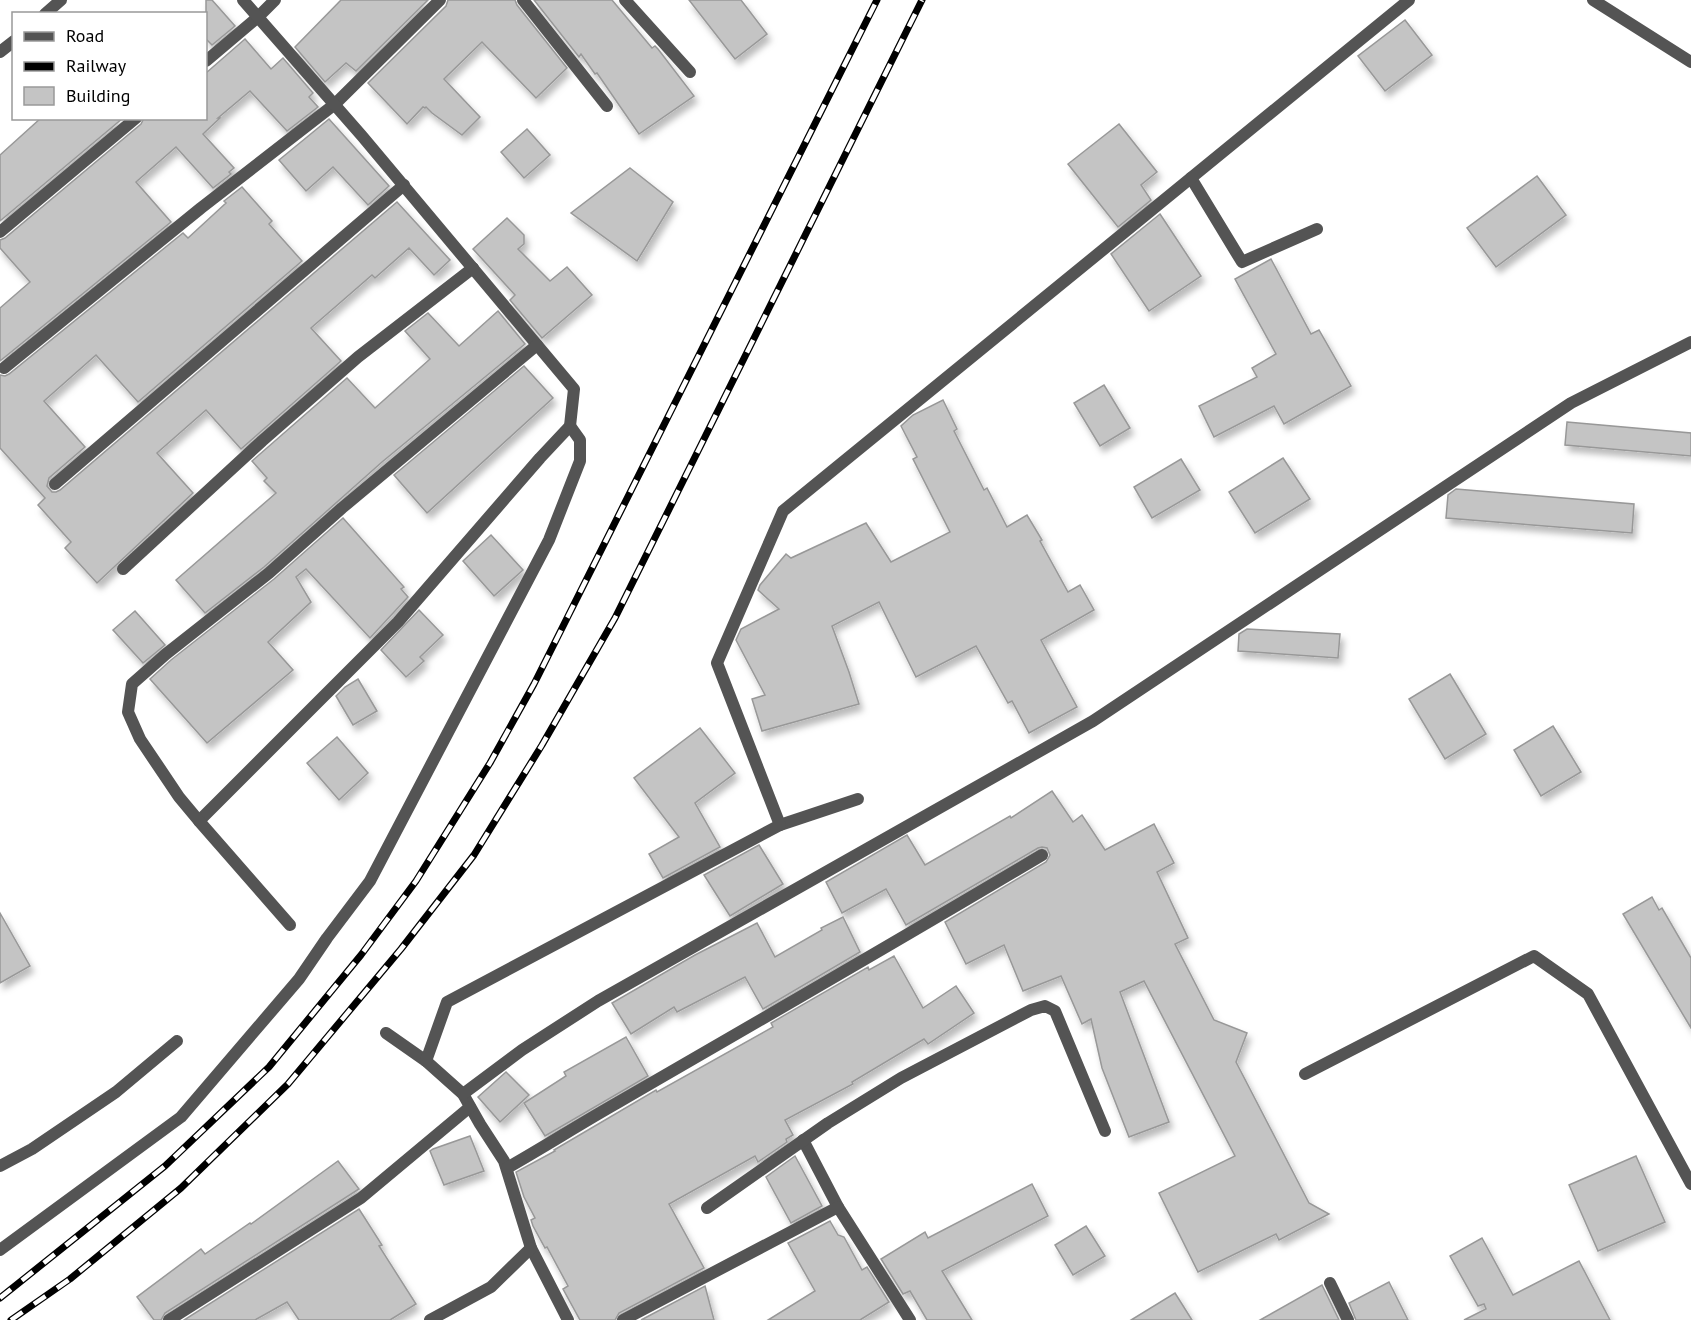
<svg xmlns="http://www.w3.org/2000/svg" width="1691" height="1320" viewBox="0 0 1691 1320" font-family="'PT Sans',sans-serif">
	<style>
		.building { fill: #c4c4c4; stroke: #989898; stroke-width: 1.5; filter: url(#shadow) }
		.lines { fill: none; stroke-linecap: round; stroke-linejoin: round }
		.minor { stroke: #545454; stroke-width: 12 }
		.rail-casing { stroke: #000; stroke-width: 7 }
		.rail { stroke: #fff; stroke-width: 4.5; stroke-dasharray: 14; stroke-linecap: butt }
	</style>
	<defs>
		<filter id="shadow"><feDropShadow dx="3.5" dy="6" stdDeviation="3" flood-color="#0004"/></filter>
	</defs>
	<rect width="100%" height="100%" fill="#fff"/>
	<g class="building">
		<path d="M206,0H212L235,26L212,45L206,39Z"/>
		<path d="M341,0H428L356,71L346,63L325,82L295,47Z"/>
		<path d="M448,0H515L517,5L567,68L536,98L482,42L444,79L480,117L462,135L432,113L426,107L425,108L423,107L407,124L368,83L446,6Z"/>
		<path d="M534,0H612L652,48L655,46L658,49L694,96L639,134L597,73L595,74L581,54L579,57Z"/>
		<path d="M689,0H741L767,34L735,59Z"/>
		<path d="M1405,20L1432,55L1385,91L1358,56Z"/>
		<path d="M245,39L271,69L283,58L313,93L309,97L318,107L287,131L250,91L218,118H220L203,134L234,168L229,172L231,174L213,188L176,147L136,182L171,222L0,361V308L30,282L0,248V240L5,238L141,124L144,118H206V73Z"/>
		<path d="M41,118H123L0,221V155Z"/>
		<path d="M329,119L389,186L368,205L333,167L306,191L279,160Z"/>
		<path d="M1119,124L1157,172L1141,185L1151,200L1118,227L1068,164Z"/>
		<path d="M527,129L550,155L524,178L501,152Z"/>
		<path d="M630,168L673,202L637,261L571,213Z"/>
		<path d="M1537,176L1566,215L1496,267L1467,228Z"/>
		<path d="M242,187L272,221L269,224L302,261L138,402L96,355L44,401L85,447L49,478L47,486L52,492H56L60,490L397,202L450,260L434,275L409,248L375,278L372,275L311,328L341,361L241,449L206,410L157,453L193,493L97,583L65,548L71,542L38,505L45,498L0,448V375L5,376L9,374L183,233L188,238L226,203L224,201Z"/>
		<path d="M1160,214L1201,276L1149,311L1111,254Z"/>
		<path d="M507,218L524,235V244L518,249L550,281L567,267L592,295L542,338L510,300L515,295L473,249Z"/>
		<path d="M1271,259L1311,334L1319,330L1351,386L1284,424L1274,406L1214,437L1199,406L1257,377L1252,368L1276,354L1235,279Z"/>
		<path d="M498,311L525,344L382,462L264,567L205,613L176,580L276,493L264,481L267,478L252,461L347,378L375,408L430,359L405,331L428,313L459,346Z"/>
		<path d="M524,366L553,398L427,513L394,475Z"/>
		<path d="M1104,385L1130,428L1100,446L1074,403Z"/>
		<path d="M943,400L957,429L954,431L984,490L987,488L1007,527L1027,515L1042,540L1040,541L1068,592L1080,585L1094,610L1041,640L1077,707L1029,733L1012,701L1008,703L976,646L916,677L879,602L832,626L849,672L859,704L762,731L752,699L765,695L736,640L741,629L779,609L758,590L760,585L786,554L791,558L866,523L891,562L950,532L913,459L917,457L901,426L913,415Z"/>
		<path d="M1567,422L1691,433V456L1565,445Z"/>
		<path d="M1283,458L1310,499L1255,533L1229,492Z"/>
		<path d="M1181,459L1200,490L1152,518L1134,487Z"/>
		<path d="M1456,489L1634,504L1632,533L1446,518L1448,495Z"/>
		<path d="M343,518L404,587L401,589L408,597L370,638L306,569L296,577L311,602L268,642L293,670L207,743L150,679L171,660L274,579Z"/>
		<path d="M491,535L523,570L494,596L463,561Z"/>
		<path d="M419,610L443,635L420,657L424,661L406,677L381,650Z"/>
		<path d="M135,611L165,645L143,663L113,630Z"/>
		<path d="M1247,629L1340,634L1338,658L1238,651L1239,634Z"/>
		<path d="M1450,674L1486,734L1445,759L1409,699Z"/>
		<path d="M358,679L377,711L353,725L336,696L345,687Z"/>
		<path d="M1553,726L1581,772L1541,796L1514,750Z"/>
		<path d="M700,728L735,773L695,803L720,847L663,878L649,854L679,837L634,778Z"/>
		<path d="M337,737L368,773L339,800L307,763Z"/>
		<path d="M1052,791L1073,822L1082,815L1105,850L1154,824L1174,863L1157,872L1188,938L1175,944L1214,1020L1247,1033L1236,1062L1309,1203L1329,1214L1279,1240L1276,1234L1198,1272L1159,1193L1235,1156L1144,981L1120,992L1169,1122L1129,1137L1102,1068L1091,1019L1082,1024L1061,976L1023,991L1004,945L966,964L945,922L1046,862L1050,855L1047,848L1042,847L1038,848L906,925L886,889L842,913L826,882L907,835L925,865L1010,816L1011,818Z"/>
		<path d="M759,845L783,884L730,916L704,875Z"/>
		<path d="M1652,897L1659,910L1662,908L1691,958V1028L1623,914Z"/>
		<path d="M0,913L30,966L0,983Z"/>
		<path d="M843,917L860,952L763,1009L745,977L677,1012L674,1007L631,1034L612,1003L695,955L757,923L775,957L822,930L821,928Z"/>
		<path d="M894,956L923,1008L956,986L974,1013L928,1044L924,1039L852,1082L853,1084L785,1120L793,1135L786,1139L787,1142L758,1162L755,1156L669,1204L704,1268L619,1313L615,1320H580L563,1289L568,1286L547,1247L545,1248L533,1226L531,1220L535,1218L524,1197L516,1172L555,1151L554,1150L656,1090L657,1092L773,1027L771,1023L868,967L869,970Z"/>
		<path d="M626,1037L648,1076L545,1136L524,1103L566,1076L564,1072Z"/>
		<path d="M506,1072L529,1095L500,1122L478,1097Z"/>
		<path d="M470,1136L484,1171L444,1185L430,1151L433,1149Z"/>
		<path d="M795,1156L822,1206L791,1223L766,1177Z"/>
		<path d="M1636,1156L1665,1222L1598,1251L1569,1185Z"/>
		<path d="M338,1161L359,1189L165,1313L161,1320H154L137,1297L201,1249L205,1254L250,1223L251,1224Z"/>
		<path d="M1032,1184L1048,1216L942,1271L972,1320H927L910,1291L903,1294L881,1259L925,1232L928,1238Z"/>
		<path d="M359,1209L382,1245L379,1246L416,1304L390,1320H299L287,1302L255,1320H184Z"/>
		<path d="M830,1221L838,1235L844,1237L862,1270L867,1267L889,1302L860,1320H768L815,1291L788,1243Z"/>
		<path d="M1086,1226L1105,1256L1073,1275L1055,1245Z"/>
		<path d="M1482,1238L1513,1295L1579,1261L1610,1320H1464L1486,1309L1484,1304L1478,1306L1450,1256Z"/>
		<path d="M1389,1282L1408,1320H1356L1349,1303Z"/>
		<path d="M1322,1285L1339,1320H1260Z"/>
		<path d="M705,1286L714,1320H641Z"/>
		<path d="M1175,1293L1192,1320H1131Z"/>
	</g>
	<g class="lines">
		<g class="minor">
			<path d="M523,0L607,106"/>
			<path d="M625,0L690,72"/>
			<path d="M1593,0L1691,62"/>
			<path d="M45,14L61,0"/>
			<path d="M0,52L14,41"/>
			<path d="M206,61L258,17L275,0"/>
			<path d="M1191,178L1242,262L1317,229"/>
			<path d="M0,232L136,118"/>
			<path d="M4,368L201,208L335,104L440,0"/>
			<path d="M55,484L404,185"/>
			<path d="M123,569L262,441L358,357L473,268"/>
			<path d="M199,821L398,622L540,458L570,426L574,389L362,136L243,0"/>
			<path d="M780,825L858,799"/>
			<path d="M290,925L199,821L179,797L140,739L128,712L132,684L166,654L269,573L342,508L537,345"/>
			<path d="M386,1033L426,1061L463,1094L480,1124L504,1161L531,1248L568,1320"/>
			<path d="M426,1061L447,1002L780,825L717,663L783,511L1409,0"/>
			<path d="M1305,1074L1534,956L1588,994L1691,1184"/>
			<path d="M463,1094L522,1050L598,1001L1093,721L1571,403L1691,342"/>
			<path d="M803,1140L838,1207L910,1320"/>
			<path d="M0,1166L32,1149L116,1092L177,1041"/>
			<path d="M507,1168C544,1147 580,1124 617,1103C759,1021 901,939 1042,855"/>
			<path d="M707,1208L828,1123L901,1078L1031,1010L1045,1006L1055,1011L1105,1131"/>
			<path d="M0,1250L181,1117L299,979L327,938L370,881L549,540L580,461V440L570,426"/>
			<path d="M1330,1283L1348,1320"/>
			<path d="M169,1320L361,1198L470,1107"/>
			<path d="M430,1320L491,1287L531,1248"/>
			<path d="M623,1320L838,1207"/>
		</g>
		<defs>
			<g id="rail">
				<path d="M0,1298L165,1166L269,1067L361,955L416,881L490,763L534,684L877,0"/>
				<path d="M11,1320L70,1279L181,1188L288,1084L401,949L474,855L542,745L615,618L922,0"/>
			</g>
		</defs>
		<use href="#rail" class="rail-casing"/>
		<use href="#rail" class="rail"/>
	</g>
	<rect x="12" y="12" width="195" height="108" fill="#ffffff" stroke="#999999" stroke-width="1.5"/>
	<rect x="24" y="32" width="30" height="9" fill="#545454" stroke="#999999" stroke-width="1.5"/>
	<text x="66" y="42" font-size="18" fill="#000000">Road</text>
	<rect x="24" y="62" width="30" height="9" fill="#000000" stroke="#999999" stroke-width="1.5"/>
	<text x="66" y="72" font-size="18" fill="#000000">Railway</text>
	<rect x="24" y="87" width="30" height="18" fill="#c4c4c4" stroke="#999999" stroke-width="1.5"/>
	<text x="66" y="102" font-size="18" fill="#000000">Building</text>
</svg>
